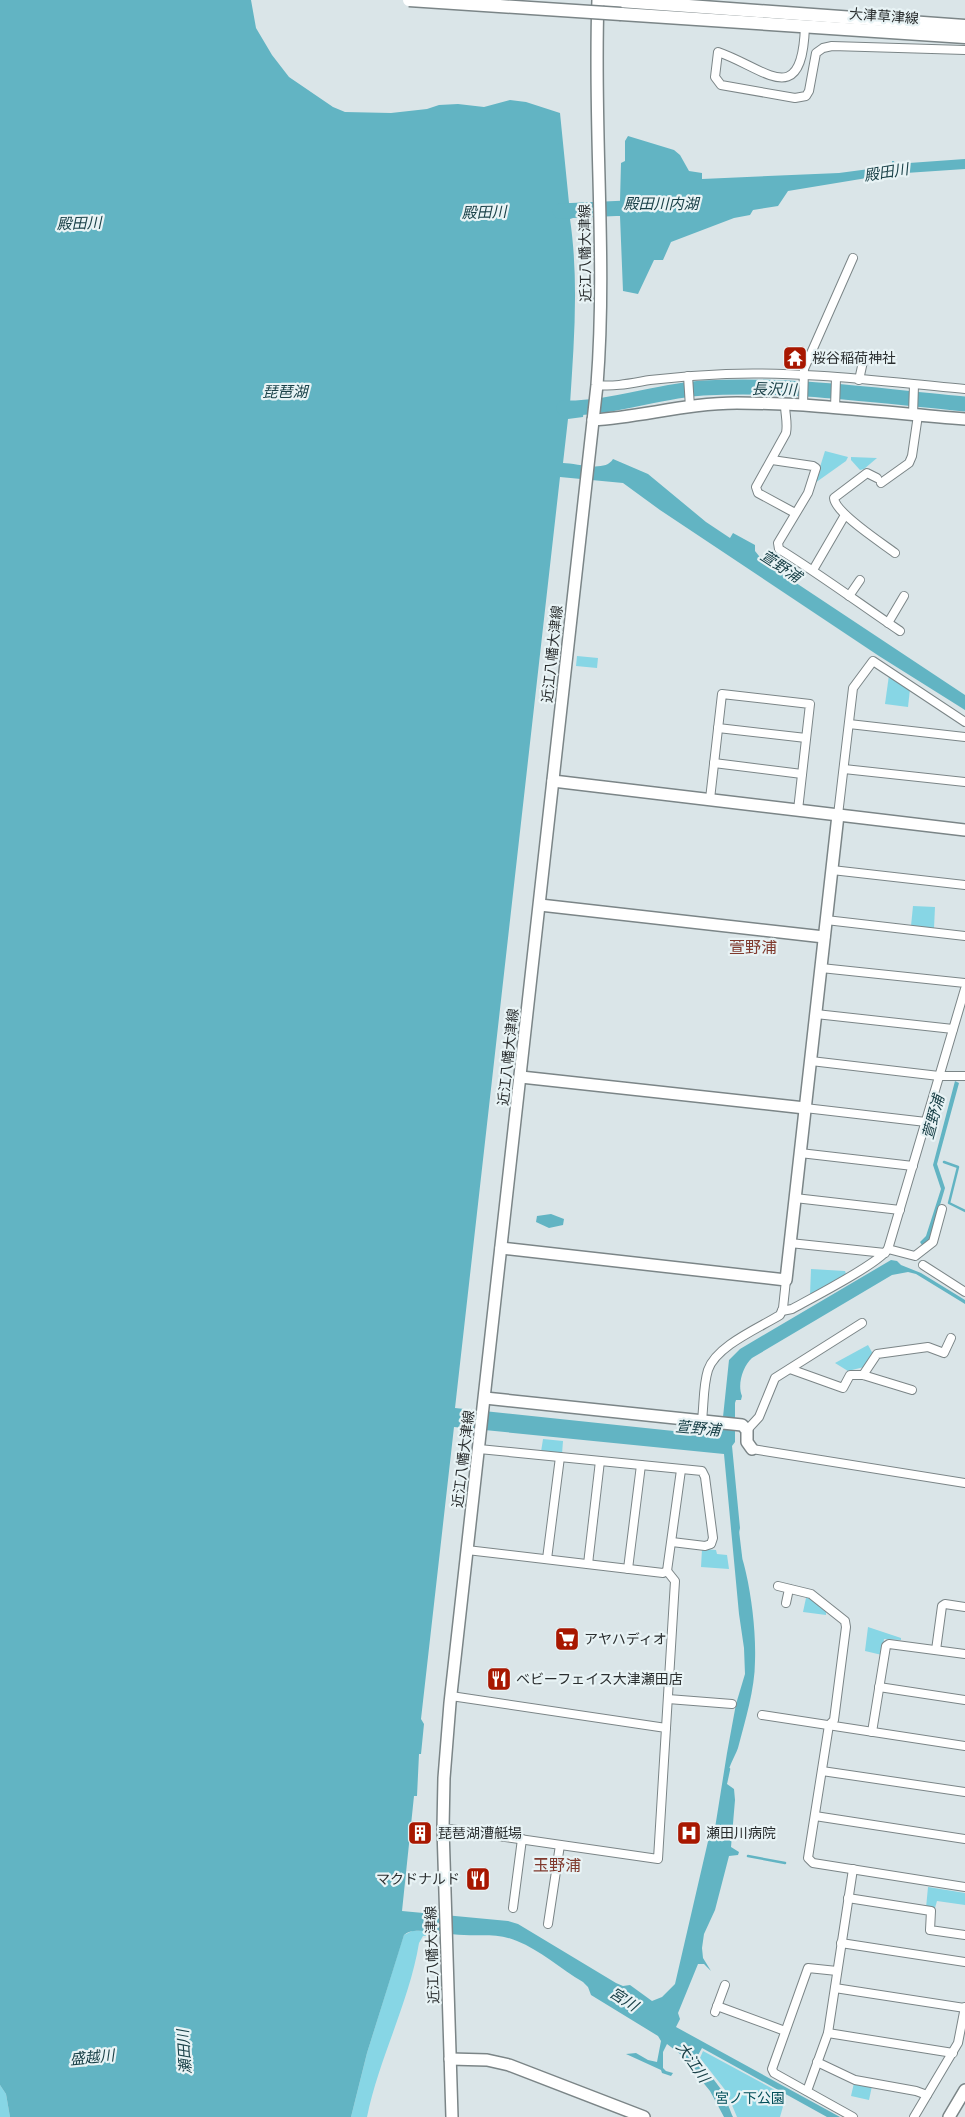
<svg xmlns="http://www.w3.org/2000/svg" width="965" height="2117" viewBox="0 0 965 2117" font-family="Mulish,'Noto Sans JP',sans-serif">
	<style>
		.green { fill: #87d6e5 }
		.water { fill: #62b4c3; fill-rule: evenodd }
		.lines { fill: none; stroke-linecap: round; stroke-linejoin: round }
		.stream { stroke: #62b4c3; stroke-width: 2.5 }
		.river { stroke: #62b4c3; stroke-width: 15 }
		.street-casing { stroke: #7b8587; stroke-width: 10 }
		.secondary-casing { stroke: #7b8587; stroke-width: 14 }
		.primary-casing { stroke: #7b8587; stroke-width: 15 }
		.street { stroke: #fff; stroke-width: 8 }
		.secondary { stroke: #fff; stroke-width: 11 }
		.primary { stroke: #fff; stroke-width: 12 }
		.primary-bridge-casing { stroke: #7b8587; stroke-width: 15; stroke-linecap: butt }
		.primary-bridge { stroke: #fff; stroke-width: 12 }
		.labels { text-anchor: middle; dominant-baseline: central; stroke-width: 4.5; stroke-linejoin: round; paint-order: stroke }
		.street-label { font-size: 14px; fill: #2a2e2f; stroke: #e8f3f5 }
		.poi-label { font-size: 14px; fill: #2a2e2f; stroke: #e8f3f5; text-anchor: start }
		.park-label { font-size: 14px; fill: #004d58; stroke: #e8f3f5 }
		.water-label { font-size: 15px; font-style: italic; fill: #1a4148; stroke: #e8f3f5 }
		.quarter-label { font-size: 16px; fill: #7f392d; stroke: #e8f3f5 }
	</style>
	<rect width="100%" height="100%" fill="#dae5e8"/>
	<g class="green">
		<path d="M825,451L848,457L846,461L815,483Z"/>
		<path d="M851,457L877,458L864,469L860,470L851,460Z"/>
		<path d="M577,656L598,658L597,668L576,666Z"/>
		<path d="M889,675L910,689L908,707L885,704Z"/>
		<path d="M913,906L935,907L934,928L911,926Z"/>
		<path d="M811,1269L845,1271L846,1274L810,1295Z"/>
		<path d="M868,1345L873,1354L864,1367L848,1371L835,1363Z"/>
		<path d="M543,1439L563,1441L562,1454L541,1452Z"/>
		<path d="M702,1549L716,1550L717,1554L727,1555L729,1569L701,1567Z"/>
		<path d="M806,1598H810L826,1612V1615L803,1612Z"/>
		<path d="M868,1627L901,1638V1640L884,1639L882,1655L865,1651Z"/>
		<path d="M928,1887L965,1893V1905L937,1901L935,1908H926Z"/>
		<path d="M412,1931H426V1936H423L419,1943C409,2003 379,2058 367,2117H351L367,2053L400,1947L404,1935Z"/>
		<path d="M703,2051L786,2096L780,2117H737L726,2091L700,2058Z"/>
		<path d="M854,2083L872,2086L869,2100L851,2096Z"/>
		<path d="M0,2085L6,2094L10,2117H0Z"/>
	</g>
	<g class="water">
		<path d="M0,0H251L256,28L272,55L289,77L333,107L345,112L391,113L427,109L439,105L458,104L484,107L510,100L526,102L560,113L569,203L580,205L579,216L570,219C579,281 574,342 570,404L585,401L583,417L568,419L563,463C576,463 605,473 613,459L648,474L706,522L730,538L733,533L755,545V551L763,561L965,695V710L879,656L660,510L623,483L560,477L455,1408L721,1436L729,1360L740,1349L891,1260L897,1261L901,1265L921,1273L965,1300V1304L916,1274L908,1272L892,1275L752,1358C743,1366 737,1384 742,1396L741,1400H736L735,1403V1442L732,1446L740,1528C736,1545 743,1557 746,1573C752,1599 756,1634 755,1661C755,1689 745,1721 738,1748C734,1759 725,1772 727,1784L734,1789L735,1800L731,1847L739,1852L738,1855L729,1856L715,1910L704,1934L702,1948L703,1958L711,1971L704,1964H698L678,2013L680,2019L676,2027L840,2117H827L702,2048L697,2057L723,2092L732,2115L733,2117H724L710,2091L679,2053L667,2044L663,2052V2068L666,2071L673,2073L671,2076L662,2073L661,2070L626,2054L636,2053L648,2060L657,2062L661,2041L658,2036L591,1995L588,1987L583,1982C561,1969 540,1950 517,1941C499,1933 483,1936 464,1935C448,1935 431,1930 414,1931C410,1931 408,1932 404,1935L367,2053L351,2117H10L6,2094L0,2085ZM454,1427L724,1454L739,1614L744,1648L745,1674L736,1704L727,1753L715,1828L709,1837L675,1984L662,1997L652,2001L630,1985L623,1986L616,1983L518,1924L508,1921L402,1911L414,1796H417L419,1754H421L424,1724L421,1719Z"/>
		<path d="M628,136L674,150L680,155L689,171L702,173V179L839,173L892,166V161H894L895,164L965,159V169L891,174L788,191L778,206L753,210L750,215L734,218L671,242L663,260H654L638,294L623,291L620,216L607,215V204L620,201L621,163L625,161V141Z"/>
		<path d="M955,1081L959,1083L937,1164L945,1188L930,1239L922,1245L920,1242L926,1236L941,1189L933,1165Z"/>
		<path d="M551,1214L564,1219L563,1225L549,1228L536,1222L537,1216Z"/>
	</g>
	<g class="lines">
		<g class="stream">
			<path d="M944,1162L958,1167L949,1203L965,1211"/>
			<path d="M738,1533L741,1558"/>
			<path d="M726,1783L729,1769"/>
			<path d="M748,1856L785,1863"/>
		</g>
		<g class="river">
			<path d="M560,211L627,208"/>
			<path d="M564,408C611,409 656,391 703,388C790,383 878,396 965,404"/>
		</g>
		<defs>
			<g id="street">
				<path d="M805,26C802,112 765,68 718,52L715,77L721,85L795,98L806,96L809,91L816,53L823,48L832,46L965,50"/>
				<path d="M688,376L690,407"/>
				<path d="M859,380L864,357"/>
				<path d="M597,385C615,387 632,383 650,380C675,377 700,375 726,374C805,371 886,382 965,389"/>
				<path d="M785,405C785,414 788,423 786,433L756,487L758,493L795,513"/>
				<path d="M803,405L804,369L853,258"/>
				<path d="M835,408L836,378"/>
				<path d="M913,415L914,385"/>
				<path d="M772,460L813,466L816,468L808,493L778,543L779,549C821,575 860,604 900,631"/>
				<path d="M877,478L867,473L834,498C835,513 882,543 895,553"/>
				<path d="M881,483L909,463L912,456L918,415"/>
				<path d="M813,570L845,515"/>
				<path d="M849,596L860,580"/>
				<path d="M888,623L904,596"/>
				<path d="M849,724L965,737"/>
				<path d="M718,728L806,738"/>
				<path d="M714,763L802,774"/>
				<path d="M844,769L965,782"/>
				<path d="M710,799L722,694L810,704L798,810"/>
				<path d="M838,815L853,688L873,661L965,722"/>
				<path d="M832,870L965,885"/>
				<path d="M826,920L965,936"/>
				<path d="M821,968L965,983"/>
				<path d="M816,1014L953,1029"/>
				<path d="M811,1061L939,1076H965"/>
				<path d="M805,1108L926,1122"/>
				<path d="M800,1153L913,1166"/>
				<path d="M795,1198L900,1210"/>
				<path d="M790,1243L885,1253"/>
				<path d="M888,1249L915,1256L933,1242L942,1209"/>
				<path d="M923,1265L965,1292"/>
				<path d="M782,1311L792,1309C812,1298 878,1264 888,1249L965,989"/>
				<path d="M790,1369L843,1388L850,1375H863L912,1390"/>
				<path d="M863,1375L877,1354L928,1347L944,1353L951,1338"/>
				<path d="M702,1420C704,1404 703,1386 708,1370C716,1346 759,1328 780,1315L783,1308L786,1280"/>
				<path d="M747,1430L759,1417L775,1378L862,1323"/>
				<path d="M479,1449L702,1471L705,1477L713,1538L711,1544L705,1546L672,1542"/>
				<path d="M752,1449L965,1483"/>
				<path d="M467,1550L663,1573L667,1571L681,1470"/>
				<path d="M547,1559L560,1457"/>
				<path d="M588,1564L600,1461"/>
				<path d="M628,1569L641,1465"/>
				<path d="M778,1586L811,1594L845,1621L846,1627L834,1720L829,1725L808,1858L813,1863L965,1887"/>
				<path d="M786,1603L789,1589"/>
				<path d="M936,1650L942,1606L945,1604L965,1607"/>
				<path d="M879,1687L965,1700"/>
				<path d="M668,1699L732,1704"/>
				<path d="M762,1715L965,1746"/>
				<path d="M666,1728L675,1581L667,1571"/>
				<path d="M872,1732L886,1646L889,1644L965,1654"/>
				<path d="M822,1771L965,1792"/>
				<path d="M815,1816L965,1839"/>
				<path d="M443,1828L658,1859L666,1728L451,1696"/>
				<path d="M848,1898L931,1911L930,1930L965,1935"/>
				<path d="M513,1908L522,1839"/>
				<path d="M548,1924L560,1845"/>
				<path d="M841,1943L965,1962"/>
				<path d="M837,1971L808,1968L772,2069L774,2073L853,2117"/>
				<path d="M835,1988L965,2008"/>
				<path d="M717,2006L785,2031"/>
				<path d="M715,2012L725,1985"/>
				<path d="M828,2033L953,2053"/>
				<path d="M817,2062L855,2080L916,2091L927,2095"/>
				<path d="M807,2091L828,2033L853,1869"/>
				<path d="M914,2117L958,2043L965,2007"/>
			</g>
			<g id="secondary">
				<path d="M593,420C641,417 688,403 737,403C813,403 889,413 965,419"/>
				<path d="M553,781L965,830"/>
				<path d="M540,905L824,937"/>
				<path d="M521,1077L805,1108"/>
				<path d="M501,1248L786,1280L838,815"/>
				<path d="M485,1398L742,1425L747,1430V1442L752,1449"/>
				<path d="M450,2059L487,2060L509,2065L644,2117"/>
				<path d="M452,2117L443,1828L444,1778L450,1703L597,385C607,257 593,129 598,0"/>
				<path d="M949,2117L965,2090"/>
			</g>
			<g id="primary">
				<path d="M606,0L965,26"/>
				<path d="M621,14L965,37"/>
			</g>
		</defs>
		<use href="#street" class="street-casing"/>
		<use href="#secondary" class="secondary-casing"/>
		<use href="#primary" class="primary-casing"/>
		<use href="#street" class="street"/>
		<use href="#secondary" class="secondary"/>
		<use href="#primary" class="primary"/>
		<defs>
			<path id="primary-bridge" d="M409,0L621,14"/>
		</defs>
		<use href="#primary-bridge" class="primary-bridge-casing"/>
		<use href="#primary-bridge" class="primary-bridge"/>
	</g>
	<defs>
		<symbol id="temple-square" viewBox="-11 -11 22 22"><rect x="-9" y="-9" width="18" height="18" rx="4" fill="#a81700" stroke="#e8f3f5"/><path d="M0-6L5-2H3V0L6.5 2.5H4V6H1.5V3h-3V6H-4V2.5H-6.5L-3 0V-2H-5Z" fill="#fff"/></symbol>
		<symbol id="supermarket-square" viewBox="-11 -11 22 22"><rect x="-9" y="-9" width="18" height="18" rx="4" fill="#a81700" stroke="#e8f3f5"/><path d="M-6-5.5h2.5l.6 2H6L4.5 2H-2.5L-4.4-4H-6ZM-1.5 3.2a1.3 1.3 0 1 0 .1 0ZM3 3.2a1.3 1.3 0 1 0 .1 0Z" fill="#fff"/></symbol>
		<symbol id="restaurant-square" viewBox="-11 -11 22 22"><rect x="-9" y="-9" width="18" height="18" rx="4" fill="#a81700" stroke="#e8f3f5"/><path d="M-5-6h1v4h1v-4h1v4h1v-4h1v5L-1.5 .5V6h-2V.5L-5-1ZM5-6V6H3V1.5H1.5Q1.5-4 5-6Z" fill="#fff"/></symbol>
		<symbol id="building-square" viewBox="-11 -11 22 22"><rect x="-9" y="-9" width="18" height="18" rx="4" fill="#a81700" stroke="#e8f3f5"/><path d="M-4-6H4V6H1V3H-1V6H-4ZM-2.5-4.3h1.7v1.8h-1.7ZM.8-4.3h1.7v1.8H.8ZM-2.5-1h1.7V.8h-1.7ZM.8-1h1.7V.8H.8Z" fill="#fff"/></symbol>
		<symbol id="hospital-square" viewBox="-11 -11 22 22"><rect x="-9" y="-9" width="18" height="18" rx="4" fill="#a81700" stroke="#e8f3f5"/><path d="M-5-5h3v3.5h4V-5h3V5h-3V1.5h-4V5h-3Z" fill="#fff"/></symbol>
	</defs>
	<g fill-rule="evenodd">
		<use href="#temple-square" x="781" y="344" width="28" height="28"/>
		<use href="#supermarket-square" x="553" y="1625" width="28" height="28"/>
		<use href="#restaurant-square" x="485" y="1665" width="28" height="28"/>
		<use href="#building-square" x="406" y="1819" width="28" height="28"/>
		<use href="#hospital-square" x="675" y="1819" width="28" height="28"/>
		<use href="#restaurant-square" x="464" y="1865" width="28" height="28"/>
	</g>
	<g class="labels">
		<g class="street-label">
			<text transform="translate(884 16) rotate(4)">大津草津線</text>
			<text transform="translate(585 253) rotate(-91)">近江八幡大津線</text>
			<text transform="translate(552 654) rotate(-84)">近江八幡大津線</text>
			<text transform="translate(508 1057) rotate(-84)">近江八幡大津線</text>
			<text transform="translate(463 1459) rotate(-83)">近江八幡大津線</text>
			<text transform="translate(432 1955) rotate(-92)">近江八幡大津線</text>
		</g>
		<g class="poi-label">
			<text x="812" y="358">桜谷稲荷神社</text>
			<text x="584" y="1639">アヤハディオ</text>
			<text x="516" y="1679">ベビーフェイス大津瀬田店</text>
			<text x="438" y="1833">琵琶湖漕艇場</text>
			<text x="706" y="1833">瀬田川病院</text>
			<text x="460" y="1879" text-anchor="end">マクドナルド</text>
		</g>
		<g class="park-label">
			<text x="750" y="2098">宮ノ下公園</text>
		</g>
		<g class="water-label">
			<text transform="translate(886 172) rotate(-9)">殿田川</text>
			<text x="661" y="203">殿田川内湖</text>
			<text transform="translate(484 212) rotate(-2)">殿田川</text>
			<text transform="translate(79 223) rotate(-2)">殿田川</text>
			<text transform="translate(774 389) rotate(1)">長沢川</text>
			<text x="285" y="391">琵琶湖</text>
			<text transform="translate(781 566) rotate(33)">萱野浦</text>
			<text transform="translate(933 1117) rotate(-75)">萱野浦</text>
			<text transform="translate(698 1428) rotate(5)">萱野浦</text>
			<text transform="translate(624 1999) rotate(33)">宮川</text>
			<text transform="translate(184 2052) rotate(-94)">瀬田川</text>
			<text transform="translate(92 2057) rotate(-6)">盛越川</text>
			<text transform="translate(693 2062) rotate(55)">大江川</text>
		</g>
		<g class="quarter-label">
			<text x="753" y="947">萱野浦</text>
			<text x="557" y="1865">玉野浦</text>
		</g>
	</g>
</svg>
